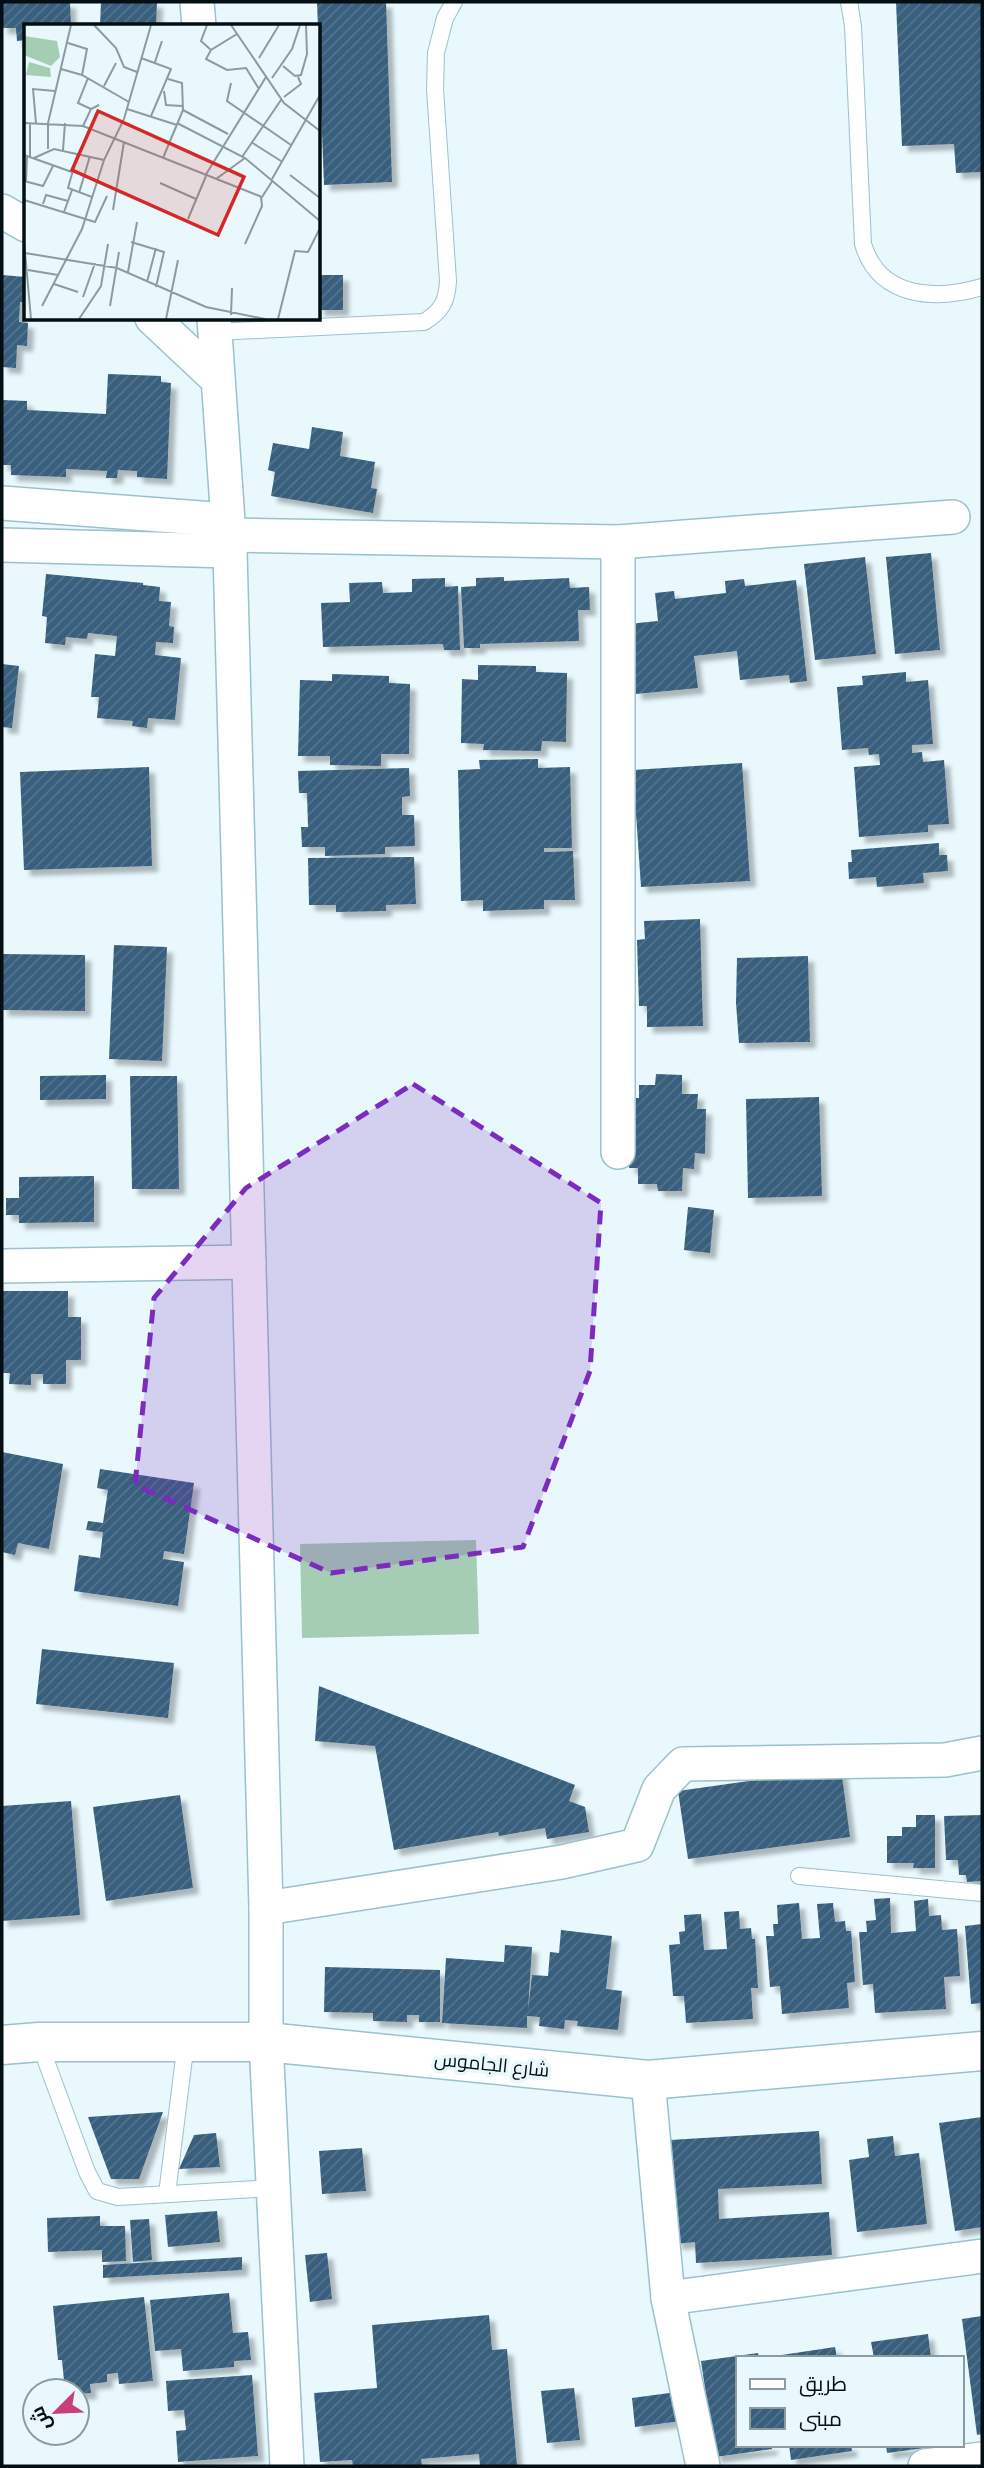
<svg xmlns="http://www.w3.org/2000/svg" width="984" height="2468" viewBox="0 0 984 2468" font-family="'PT Sans',Cairo,sans-serif">
	<style>
		.pitch { fill: #a4cdb4 }
		.building { fill: url(#building-hatch); filter: url(#shadow) }
		.lines { fill: none; stroke-linecap: round; stroke-linejoin: round }
		.lane-casing { stroke: #9ac2cc; stroke-width: 18 }
		.street-casing { stroke: #9ac2cc; stroke-width: 36 }
		.secondary-casing { stroke: #9ac2cc; stroke-width: 41 }
		.lane { stroke: #fff; stroke-width: 16 }
		.street { stroke: #fff; stroke-width: 33 }
		.secondary { stroke: #fff; stroke-width: 38 }
		.marked { fill: #7b2cbf; fill-opacity: 0.2; stroke: #7b2cbf; stroke-width: 5; stroke-dasharray: 14 9; stroke-linejoin: round }
		.labels { text-anchor: middle; dominant-baseline: central; stroke-width: 7; stroke-linejoin: round; paint-order: stroke }
		.street-label { font-size: 19px; fill: #030f13; stroke: #e8f8fc }
		.inset-road { fill: none; stroke: #8c9b9f; stroke-width: 2 }
		.view { fill: #d62828; fill-opacity: 0.15; stroke: #d62828; stroke-width: 3.5 }
		.inset-edge { fill: none; stroke: #030f13; stroke-width: 3.5 }
	</style>
	<defs>
		<pattern id="building-hatch" width="6" height="6" patternUnits="userSpaceOnUse" patternTransform="scale(1.75)"><rect width="6" height="6" fill="#375e7d"/><path d="M-1 1l2-2M0 6l6-6M5 7l2-2" fill="none" stroke="#56748c"/></pattern>
		<filter id="shadow"><feDropShadow dx="6" dy="6" stdDeviation="2" flood-color="#0004"/></filter>
	</defs>
	<rect width="100%" height="100%" fill="#e8f8fc"/>
	<path class="pitch" d="M476,1540L479,1634L302,1638L300,1544Z"/>
	<g class="building">
		<path d="M2,2H70L71,26H26V40L17,41L16,28H2Z"/>
		<path d="M101,2H157L156,26H100Z"/>
		<path d="M317,2H386L392,182L324,185Z"/>
		<path d="M896,2H982V172L956,173L954,144L902,146Z"/>
		<path d="M24,101H26V152H23Z"/>
		<path d="M2,275L26,277V302H20L19,322L28,323L27,346L17,345L16,368L2,367Z"/>
		<rect x="318" y="275" width="25" height="35"/>
		<path d="M108,374L161,376V382L171,383L167,479L137,477V471L118,470L117,478H106L107,471L66,469V477L11,475V465H2V400L27,401V410L106,414Z"/>
		<path d="M312,427L343,432L340,456L375,462L371,488L377,489L373,513L271,496L275,472L268,470L273,443L309,449Z"/>
		<path d="M931,553L940,650L895,654L886,557Z"/>
		<path d="M865,557L876,654L815,660L804,564Z"/>
		<path d="M46,574L143,583V585L160,587L159,601L171,602L169,626L174,627L173,643L156,642L155,655L181,658L175,720L148,718L147,728L132,726L133,721L97,718L99,697H91L95,654L115,656L117,636L88,633L87,639L66,637L65,645L45,643L47,617L42,616Z"/>
		<path d="M504,577V581L569,578L570,588L589,587L590,610H578L579,641L480,644V648H464L461,587L476,586V578Z"/>
		<path d="M445,578V587L458,586L460,650H444L443,644L323,647L321,603L350,602L349,583L382,582L383,593L412,592V579Z"/>
		<path d="M744,579L745,586L796,580L807,681L790,683L789,675L740,680L737,651L694,656L698,688L636,694L628,624L658,621L655,593L674,591L675,599L726,593L725,581Z"/>
		<path d="M2,664L19,666L12,728L2,727Z"/>
		<path d="M478,665L536,666V672L567,673L566,742L542,741L541,751L483,750L484,744L461,743L462,679L478,680Z"/>
		<path d="M906,672V682L928,680L933,744L912,745V753L922,752L923,762L944,760L949,824L928,825V832L859,837L854,767L880,765L879,754L869,755L868,748L842,750L837,687L863,685L862,676Z"/>
		<path d="M332,674L389,676V683L410,684L409,754H381V766L330,765V756H298L300,680L332,681Z"/>
		<path d="M538,759V768L570,767L572,848H544V852L573,851L575,900H544V909L483,911V900L461,901L458,770L480,769L479,760Z"/>
		<path d="M742,763L750,881L641,887L633,770Z"/>
		<path d="M149,767L152,866L24,870L20,772Z"/>
		<path d="M409,768L410,796L402,797V815H414L415,846L385,847V854L325,856V847H302L301,827H308L307,793H299L298,771Z"/>
		<path d="M939,843V855H947L948,871L923,873L924,883L877,887L876,877L849,879L848,862H852L851,850Z"/>
		<path d="M414,857L416,904L386,905V911L336,912V905H309L308,858Z"/>
		<path d="M700,919L703,1026L647,1027V1006H639L637,940L645,939L644,921Z"/>
		<path d="M114,945L167,947L162,1061L109,1059Z"/>
		<path d="M2,954L85,955V1011L2,1010Z"/>
		<path d="M808,956L810,1042L739,1043L736,1003L737,958Z"/>
		<path d="M656,1074L682,1075V1094H698L697,1109H706L705,1154L695,1153L694,1169L683,1168L682,1191H658L657,1184H638V1168H629L631,1098H639V1085H655Z"/>
		<path d="M106,1075V1099L40,1100V1076Z"/>
		<path d="M130,1076H177L179,1189H132Z"/>
		<path d="M819,1097L822,1196L748,1198L746,1099Z"/>
		<path d="M94,1176V1222L19,1223V1215H6V1198H19V1177Z"/>
		<path d="M688,1207L714,1210L710,1253L684,1250Z"/>
		<path d="M2,1291H68V1317H81V1360H66V1384H43V1374H31V1385L9,1384L10,1373H3L2,1360Z"/>
		<path d="M2,1452L63,1464L49,1549L18,1543L15,1555L2,1552Z"/>
		<path d="M100,1469L194,1483L184,1554L164,1551L163,1559L184,1562L178,1606L74,1591L79,1555L100,1558L103,1532L86,1530L88,1521L103,1523L108,1490L97,1488Z"/>
		<path d="M42,1649L174,1663L168,1718L36,1704Z"/>
		<path d="M319,1686L575,1785L569,1801L585,1807L589,1832L547,1839L545,1828L499,1836L498,1832L394,1850L375,1746L315,1741Z"/>
		<path d="M841,1768L850,1837L688,1859L678,1791Z"/>
		<path d="M180,1795L193,1888L106,1901L93,1807Z"/>
		<path d="M71,1801L80,1915L2,1921V1806Z"/>
		<path d="M916,1815H935V1868H913L914,1863H887V1836H902V1827H916Z"/>
		<path d="M982,1815V1881L967,1882L966,1875H959L958,1860H946L944,1816Z"/>
		<path d="M890,1898L891,1933L916,1931L914,1901L928,1899L929,1916L941,1915L942,1930L957,1929L960,1976L944,1977L946,2009L875,2013L873,1984L863,1985L859,1932H867L866,1921L876,1920L874,1899Z"/>
		<path d="M799,1903L802,1939L820,1938L817,1904L833,1903L835,1922L845,1921L846,1931H851L855,1982L847,1983L849,2008L782,2014L780,1986L770,1987L766,1936H774L773,1924H778L777,1905Z"/>
		<path d="M739,1911L740,1929L751,1928L752,1939H755L758,1988H751L753,2019L686,2023L684,1996H673L669,1945L680,1944L679,1932L685,1931L684,1915L701,1914L704,1950L727,1949L724,1912Z"/>
		<path d="M982,1924V2003L971,2004L965,1926Z"/>
		<path d="M561,1930L612,1936L606,1989L622,1991L618,2030L577,2026L578,2021L565,2020L564,2029L539,2026L540,2017L527,2016V2028L442,2023L446,1958L504,1962L505,1945L532,1947L528,2011L532,1975L548,1976L550,1952L559,1953Z"/>
		<path d="M325,1967L440,1970V2022H419V2015H407V2022L373,2021V2013L324,2012Z"/>
		<path d="M163,2112L139,2179H111L88,2117Z"/>
		<path d="M982,2117V2227L955,2231L939,2123Z"/>
		<path d="M819,2131L822,2184L718,2189L719,2219L829,2212L832,2255L696,2263L695,2242L676,2244L670,2140Z"/>
		<path d="M216,2133L220,2167L179,2169L194,2135Z"/>
		<path d="M893,2136L895,2156L919,2153L927,2224L857,2232L849,2160L869,2157L867,2139Z"/>
		<path d="M362,2148L366,2191L322,2194L319,2151Z"/>
		<path d="M217,2211L220,2242L168,2247L165,2215Z"/>
		<path d="M100,2216V2226H125L126,2261L102,2262V2250L48,2252L47,2218Z"/>
		<path d="M149,2219L152,2260L133,2262L130,2220Z"/>
		<path d="M327,2253L332,2299L310,2302L305,2255Z"/>
		<path d="M242,2257V2270L103,2278V2265Z"/>
		<path d="M229,2293L233,2333L248,2332L251,2360L234,2361V2367L183,2371L181,2349L155,2351L150,2300Z"/>
		<path d="M144,2297L153,2381L119,2384L118,2373L107,2374V2382L90,2384L91,2393L77,2394V2391H65L62,2360H58L53,2306Z"/>
		<path d="M489,2315L492,2350L507,2349L517,2466H480L479,2454L421,2459L422,2466H353L352,2460L320,2462L314,2393L377,2388L372,2325Z"/>
		<path d="M982,2316V2434L977,2435L962,2319Z"/>
		<path d="M928,2334L931,2358H874L871,2342Z"/>
		<path d="M835,2347L837,2358H775V2356Z"/>
		<path d="M758,2353L759,2358H737V2445H772V2449L715,2457L701,2361Z"/>
		<path d="M252,2375L258,2456L178,2462L176,2431L186,2430L184,2410L168,2411L166,2381Z"/>
		<path d="M574,2388L580,2440L547,2443L541,2391Z"/>
		<path d="M677,2392L681,2421L635,2427L632,2398Z"/>
		<path d="M789,2445H851L852,2451L791,2460Z"/>
		<path d="M886,2445H932V2447L887,2453Z"/>
	</g>
	<g class="lines">
		<defs>
			<g id="lane">
				<path d="M849,2L853,26L863,244C879,298 935,301 982,287"/>
				<path d="M215,332L424,322C442,311 447,301 448,281L435,89L436,53L445,18L454,2"/>
				<path d="M799,1876L982,1893"/>
				<path d="M39,2042L87,2172L97,2191L118,2197L273,2188"/>
				<path d="M167,2194L186,2042"/>
			</g>
			<g id="street">
				<path d="M197,2L199,26"/>
				<path d="M2,211L26,225"/>
				<path d="M152,318L218,380"/>
				<path d="M214,318L230,551L266,1908V2042L287,2466"/>
				<path d="M2,503L227,520"/>
				<path d="M229,535L618,542L953,517"/>
				<path d="M2,545L230,551"/>
				<path d="M618,1152V542"/>
				<path d="M2,1266L249,1262"/>
				<path d="M266,1908L562,1862L637,1845L659,1789L683,1764L945,1760L982,1753"/>
				<path d="M648,2080L668,2298L703,2466"/>
				<path d="M668,2298L982,2256"/>
				<path d="M925,2466L982,2459"/>
			</g>
			<path id="secondary" d="M2,2045L39,2042H266L648,2080L982,2051"/>
		</defs>
		<use href="#lane" class="lane-casing"/>
		<use href="#street" class="street-casing"/>
		<use href="#secondary" class="secondary-casing"/>
		<use href="#lane" class="lane"/>
		<use href="#street" class="street"/>
		<use href="#secondary" class="secondary"/>
	</g>
	<path class="marked" d="M413,1084L601,1203L590,1371L523,1547L331,1573L135,1485L154,1298L246,1188Z"/>
	<g class="labels">
		<g class="street-label">
			<text transform="translate(492 2064) rotate(6)">شارع الجاموس</text>
		</g>
	</g>
	<g transform="translate(24 24)">
		<rect width="296" height="296" fill="#e8f8fc"/>
		<path d="M0,12L33,17L36,33L27,42L0,31ZM5,38L26,44L27,53L2,51Z" fill="#a4cdb4"/>
		<path class="inset-road" d="M70,1L92,24L100,43L113,48M183,1L177,17L187,26M207,1L260,79L296,107M213,10L187,26L182,35L203,46L222,44L235,65M44,19L63,25L58,51M117,34L147,45L127,92M235,34L255,1M131,38L138,17M259,42L271,52L277,51L283,30L282,1M37,45L58,51L105,78M64,54L54,79L67,85M248,54L268,25L276,1M207,59L203,77L267,121M80,62L92,39M140,67L142,81L158,82M260,73L277,60L274,53M103,85L153,101M159,86L204,110M0,99L59,102L238,173L249,156M12,99L9,65L31,67M153,99L221,134L296,197M59,102L67,85L75,81M227,118L257,137M24,125V99L47,1M39,126L41,99M54,129L44,164L68,173M0,131L48,148M6,133V99M218,133L257,76M10,134L30,125L80,136M139,134L159,86L158,59L144,55M266,151L296,174M181,152L242,53M192,155L221,134M248,155L296,71M0,157L19,162L29,142M2,157L3,133M136,159L172,175M55,169L66,132M0,176L71,198L83,172M19,180L22,171L44,177M89,186L100,118M40,188L48,166M164,195L182,152M0,217L7,295M107,218L140,228L132,263M221,220L238,182L237,173M1,229L93,244L182,283L241,295M4,246L34,251M104,248L113,198M123,258L132,224M30,260L54,268M59,273L71,239M18,282L58,205L80,136L100,95L127,1M86,282L95,228M207,291L208,264M55,295L77,262L84,220M142,295L154,236M254,295L271,227L284,228L296,204"/>
		<path class="view" d="M74,87L220,153L194,211L48,146Z"/>
		<rect width="296" height="296" class="inset-edge"/>
	</g>
	<rect width="984" height="2468" fill="none" stroke="#030f13" stroke-width="7"/>
	<rect x="736" y="2356" width="228" height="91" fill="#e8f8fc" stroke="#8c9b9f" stroke-width="2"/>
	<rect x="750" y="2379" width="35" height="10" fill="#ffffff" stroke="#8c9b9f" stroke-width="2"/>
	<text x="799" y="2391" font-size="21" fill="#030f13">طريق</text>
	<rect x="750" y="2408" width="35" height="21" fill="url(#building-hatch)" stroke="#8c9b9f" stroke-width="2"/>
	<text x="799" y="2426" font-size="21" fill="#030f13">مبنى</text>
	<g transform="translate(56 2412) rotate(246)"><circle r="33" fill="#e8f8fc" stroke="#8c9b9f" stroke-width="2"/>
	<path d="M0-5L12 26L0 18L-12 26Z" fill="#c83f7a"/>
	<text y="-10" font-size="19" font-weight="bold" text-anchor="middle" fill="#030f13">ش</text>
	</g>
</svg>
